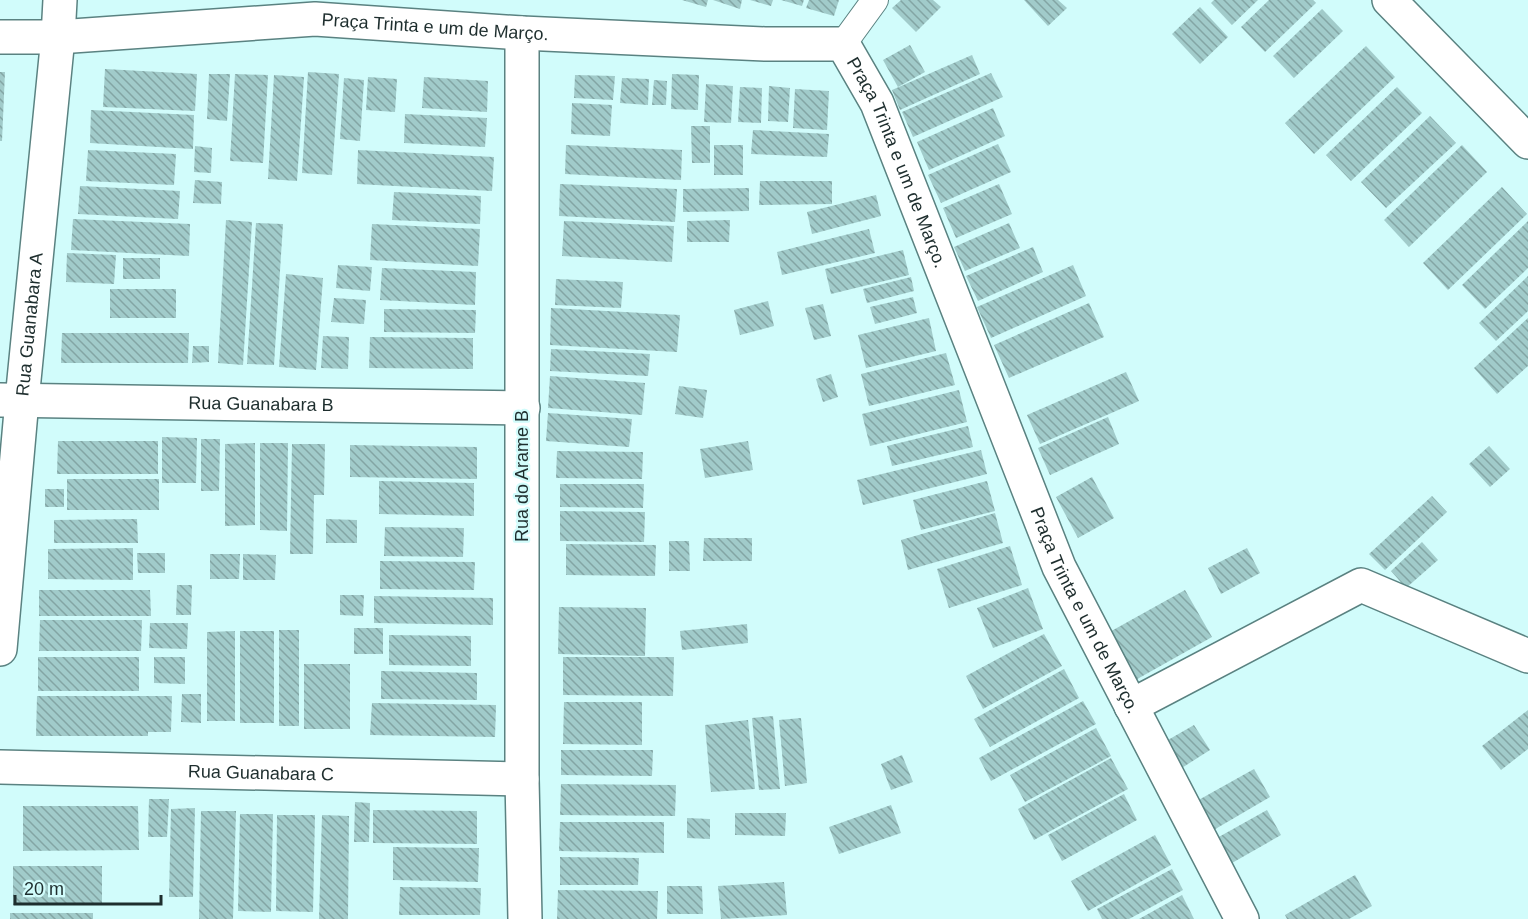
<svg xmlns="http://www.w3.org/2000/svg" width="1528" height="919" viewBox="0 0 1528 919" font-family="Helvetica,sans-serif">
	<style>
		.building { fill: url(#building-back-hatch) }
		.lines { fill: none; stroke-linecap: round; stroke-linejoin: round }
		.lane-casing { stroke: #5a8281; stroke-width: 28 }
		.street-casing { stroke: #5a8281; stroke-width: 36 }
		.lane { stroke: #fff; stroke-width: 26 }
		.street { stroke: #fff; stroke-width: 33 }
		.labels { text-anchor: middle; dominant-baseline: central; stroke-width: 4.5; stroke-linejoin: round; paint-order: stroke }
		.street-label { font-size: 18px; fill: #1e2e2e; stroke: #d1fcfb }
	</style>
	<defs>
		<pattern id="building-back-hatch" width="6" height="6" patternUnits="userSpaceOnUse" patternTransform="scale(1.5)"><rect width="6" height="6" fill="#a1cbca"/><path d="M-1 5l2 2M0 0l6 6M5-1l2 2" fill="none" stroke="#83a5a4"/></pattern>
	</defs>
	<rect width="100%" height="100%" fill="#d1fcfb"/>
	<g class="building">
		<path d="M682,0H708L706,7Z"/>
		<path d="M713,0H742L740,9Z"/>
		<path d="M750,0H773L771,6Z"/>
		<path d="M781,0H804L802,6Z"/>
		<path d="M809,0H839L834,16L806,8Z"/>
		<path d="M901,0H933L941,7L916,32L892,8Z"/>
		<path d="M1024,0H1058L1067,8L1048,26Z"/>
		<path d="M1214,0H1258L1232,25L1211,3Z"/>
		<path d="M1269,0H1313L1316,3L1265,52L1241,27Z"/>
		<path d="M1200,7L1228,37L1200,64L1172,34Z"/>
		<path d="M1322,9L1343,31L1294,78L1273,56Z"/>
		<path d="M910,45L925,72L898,87L883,60Z"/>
		<path d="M1366,46L1395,77L1314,154L1285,123Z"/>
		<path d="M972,55L980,74L900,110L892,90Z"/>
		<path d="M105,69L197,74L195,111L103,107Z"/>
		<path d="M0,72H5L2,141H0Z"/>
		<path d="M308,72L339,74L332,175L302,173Z"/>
		<path d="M991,73L1003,97L913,137L902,112Z"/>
		<path d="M209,74H230L227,121L207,119Z"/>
		<path d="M235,74L268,75L263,163L230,161Z"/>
		<path d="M672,74L699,75L698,110L671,109Z"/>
		<path d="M274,75L304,77L297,181L268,179Z"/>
		<path d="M575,75L615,76L613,100L574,98Z"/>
		<path d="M368,77L397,79L395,112L366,110Z"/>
		<path d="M424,77L488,81L487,112L422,108Z"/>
		<path d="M344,78L364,80L360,141L340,139Z"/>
		<path d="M622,78L649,79L648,105L620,103Z"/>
		<path d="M654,80L667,81L666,105H652Z"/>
		<path d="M706,84L733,86L731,123L704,122Z"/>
		<path d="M769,86L790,88L788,122L768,121Z"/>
		<path d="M740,87L762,88L761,123L738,122Z"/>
		<path d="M1397,87L1422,113L1351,181L1326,155Z"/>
		<path d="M795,89L829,91L827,130L793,128Z"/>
		<path d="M572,103L612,105L610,136L571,134Z"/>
		<path d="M993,108L1005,136L929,170L917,142Z"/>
		<path d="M91,110L194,115L193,149L90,143Z"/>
		<path d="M405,114L487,118L485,147L404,143Z"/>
		<path d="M1430,116L1456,143L1386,208L1361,182Z"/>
		<path d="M691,126H710V163H692Z"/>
		<path d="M753,130L829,134L827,157L751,154Z"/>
		<path d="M998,144L1011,172L941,203L928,175Z"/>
		<path d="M566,145L682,150L681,180L565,174Z"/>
		<rect x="714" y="145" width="29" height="30"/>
		<path d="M1462,145L1487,172L1409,247L1384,220Z"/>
		<path d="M195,146L212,148L211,173L194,172Z"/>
		<path d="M88,150L176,154L174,185L86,181Z"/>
		<path d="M358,150L494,157L492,191L357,184Z"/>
		<path d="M195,180L222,182L221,204L193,203Z"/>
		<path d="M760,181H832V204L759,205Z"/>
		<path d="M560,184L677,189L675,222L559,216Z"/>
		<path d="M999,184L1012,214L956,238L943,208Z"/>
		<path d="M80,186L180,191L178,219L78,214Z"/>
		<path d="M1502,187L1527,214L1448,290L1423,263Z"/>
		<path d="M749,188V211L683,212V189Z"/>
		<path d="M394,192L481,196L480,224L392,220Z"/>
		<path d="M876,195L881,216L812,234L807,212Z"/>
		<path d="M73,219L190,224L189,256L71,250Z"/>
		<path d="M226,220L252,222L243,365L218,363Z"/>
		<path d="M730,220L729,242H687V221Z"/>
		<path d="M564,221L674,226L672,262L562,256Z"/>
		<path d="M1528,221V268L1485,309L1462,285Z"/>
		<path d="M256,223L283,224L274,365L247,364Z"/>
		<path d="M1009,223L1020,248L965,271L954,247Z"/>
		<path d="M372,224L480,229L478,266L370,260Z"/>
		<path d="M869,229L875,253L782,275L777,252Z"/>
		<path d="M1033,247L1043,272L978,301L966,276Z"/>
		<path d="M903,250L909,275L831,294L825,269Z"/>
		<path d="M67,253L116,255L114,284L66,282Z"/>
		<rect x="123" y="258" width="37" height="21"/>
		<path d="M338,265L372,267L370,291L336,288Z"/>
		<path d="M1073,265L1086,296L991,338L977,307Z"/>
		<path d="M382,268L476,272L475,305L380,300Z"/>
		<path d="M286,274L323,278L316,370L279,367Z"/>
		<path d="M1528,276V311L1496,341L1479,323Z"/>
		<path d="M911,277L914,291L867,303L863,289Z"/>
		<path d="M556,279L623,282L621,308L555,305Z"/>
		<rect x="110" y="289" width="66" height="29"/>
		<path d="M913,297L917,313L875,324L870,307Z"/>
		<path d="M334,298L366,300L364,324L331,322Z"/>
		<path d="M768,301L774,326L740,335L734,310Z"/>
		<path d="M1089,303L1104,337L1009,378L994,345Z"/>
		<path d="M823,304L831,336L814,340L805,308Z"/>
		<path d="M551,308L680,315L677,352L550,345Z"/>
		<path d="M384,309L476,310L475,333L384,332Z"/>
		<path d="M929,318L936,351L866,368L858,335Z"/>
		<path d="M1528,318V366L1497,394L1474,368Z"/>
		<path d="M62,333H189L188,363H61Z"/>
		<path d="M323,336L349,337L348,369L321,368Z"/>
		<path d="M370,337L473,338V369L369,368Z"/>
		<path d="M193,346H209V362L192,363Z"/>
		<path d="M551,349L650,354L648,376L550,371Z"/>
		<path d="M946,353L955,385L869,406L861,374Z"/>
		<path d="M1126,372L1139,401L1040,444L1027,415Z"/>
		<path d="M831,374L838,397L823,402L816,379Z"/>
		<path d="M550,376L645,383L642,415L548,408Z"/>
		<path d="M679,386L707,390L703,418L675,414Z"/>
		<path d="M959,390L967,422L870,446L862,414Z"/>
		<path d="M548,413L632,419L629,447L546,441Z"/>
		<path d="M1108,417L1119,444L1050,475L1038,448Z"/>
		<path d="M968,426L973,447L892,466L887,446Z"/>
		<path d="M162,437L197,438L196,483H162Z"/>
		<path d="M201,439H220L219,491H201Z"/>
		<path d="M58,441H158V474H57Z"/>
		<path d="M748,441L753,470L705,478L700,449Z"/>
		<path d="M255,443V525L225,526V444Z"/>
		<path d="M260,443H288L287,531L260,530Z"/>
		<path d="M292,444H325L324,495H314L313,554H290Z"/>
		<path d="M350,445L477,447V479L350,477Z"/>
		<path d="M1489,446L1510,469L1490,487L1469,464Z"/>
		<path d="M981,450L987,474L863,505L857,480Z"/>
		<path d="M557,451L643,452L642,479L556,478Z"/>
		<path d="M1092,477L1114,518L1078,538L1056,497Z"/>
		<rect x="67" y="479" width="92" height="31"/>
		<path d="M379,481L474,483V516L379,514Z"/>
		<path d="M987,481L995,511L921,530L913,500Z"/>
		<path d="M560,484H644L643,508L560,507Z"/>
		<rect x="45" y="489" width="19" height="18"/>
		<path d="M1432,496L1447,512L1385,570L1369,554Z"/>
		<path d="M560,511L645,512L644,542L560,541Z"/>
		<path d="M995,513L1003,543L908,570L901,540Z"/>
		<path d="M137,519L138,543H54V520Z"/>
		<path d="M326,519L357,520V543H326Z"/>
		<path d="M385,527L464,528L463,557L384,556Z"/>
		<path d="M704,538H752V561H703Z"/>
		<path d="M669,541H689L690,571H669Z"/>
		<path d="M1422,542L1438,560L1406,588L1391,571Z"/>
		<path d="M566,544L656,545L655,576L566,575Z"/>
		<path d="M1010,546L1022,585L949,608L937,569Z"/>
		<path d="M133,548V580L48,579V549Z"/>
		<path d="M1247,548L1260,573L1221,594L1208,568Z"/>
		<path d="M137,553H165V573H138Z"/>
		<path d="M210,554H240L239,579H210Z"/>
		<path d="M243,554L276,555L275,580H243Z"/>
		<path d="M380,561L475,562L474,590L380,589Z"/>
		<path d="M177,585H192L191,615H176Z"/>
		<path d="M1028,588L1043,629L993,648L977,608Z"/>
		<path d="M39,590H150L151,616H39Z"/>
		<path d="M1185,590L1212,637L1132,682L1106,634Z"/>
		<path d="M340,595H364L363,616L340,615Z"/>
		<path d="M374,596L493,598V625L374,623Z"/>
		<path d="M559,607L646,608L645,656L558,654Z"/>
		<path d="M40,620H142L141,651H39Z"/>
		<path d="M150,623H188L187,649L149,648Z"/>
		<path d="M747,624L748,643L682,650L680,631Z"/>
		<rect x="354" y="628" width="29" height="26"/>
		<rect x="279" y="630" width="20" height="96"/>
		<path d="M235,631V721H207V632Z"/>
		<rect x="240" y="631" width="34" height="92"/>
		<path d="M1044,634L1062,666L983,709L966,676Z"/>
		<path d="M389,635L471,636V666L389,665Z"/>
		<rect x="38" y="657" width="101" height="34"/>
		<path d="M154,657H185V684L154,683Z"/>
		<path d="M563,657H674L673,696L563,695Z"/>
		<rect x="304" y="664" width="46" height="65"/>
		<path d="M1064,669L1079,698L990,747L974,719Z"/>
		<path d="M381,671L477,673V700L381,699Z"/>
		<path d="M182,694H201V723L181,722Z"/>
		<path d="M37,696H172L171,732H148V736H36Z"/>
		<path d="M1083,701L1096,724L991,781L979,758Z"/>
		<path d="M564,702H642V745L563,744Z"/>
		<path d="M372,703L496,705L495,737L370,735Z"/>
		<path d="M1528,710V749L1501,770L1482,746Z"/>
		<path d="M773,716L780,789L759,790L752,718Z"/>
		<path d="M801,718L807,783L785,786L779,720Z"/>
		<path d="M748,720L755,789L711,792L705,725Z"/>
		<path d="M1194,725L1210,750L1177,771L1161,744Z"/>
		<path d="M1096,728L1111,756L1025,802L1010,775Z"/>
		<path d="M561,750H653L652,776L561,775Z"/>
		<path d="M902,755L913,782L891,790L881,764Z"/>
		<path d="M1111,758L1128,789L1034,840L1018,809Z"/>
		<path d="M1254,769L1270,797L1212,831L1195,802Z"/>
		<path d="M561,784L676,785L675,816L560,815Z"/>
		<path d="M1124,794L1137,820L1062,861L1048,835Z"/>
		<path d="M149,799H169L167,837H148Z"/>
		<path d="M355,802L370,803L369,842H354Z"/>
		<path d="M891,805L901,833L839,854L829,827Z"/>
		<path d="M23,806H138L139,850L23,851Z"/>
		<path d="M195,808L193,897H169L171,809Z"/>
		<path d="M373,810L477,811V844L373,843Z"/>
		<path d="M1267,810L1281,835L1232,863L1217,838Z"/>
		<path d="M201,811H236L233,919H199Z"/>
		<path d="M735,813H786L785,836L735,835Z"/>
		<path d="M240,814H273L271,912L238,911Z"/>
		<path d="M277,815H315L313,912L276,911Z"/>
		<path d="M322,815L349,816L348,919H319Z"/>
		<path d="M687,818L710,819V839L687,838Z"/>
		<path d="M560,822H664V853L559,851Z"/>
		<path d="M1155,835L1171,865L1088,911L1071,881Z"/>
		<path d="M393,847L479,848L478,882L393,880Z"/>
		<path d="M560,857L639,858L638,885H560Z"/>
		<rect x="13" y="866" width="89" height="39"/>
		<path d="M1172,869L1183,890L1129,919H1102L1097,909Z"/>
		<path d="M1355,875L1372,906L1349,919H1287L1285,915Z"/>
		<path d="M784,882L787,915L721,919L718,886Z"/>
		<path d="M667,886H702L703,914H667Z"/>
		<path d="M400,887L481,888L480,915H399Z"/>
		<path d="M558,890L658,891L657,919H557Z"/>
		<path d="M1182,895L1194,919H1139Z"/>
		<rect x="10" y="913" width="83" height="6"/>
	</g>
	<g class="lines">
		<defs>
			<path id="lane" d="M843,44L875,0"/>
			<g id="street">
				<path d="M1389,0L1528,142"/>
				<path d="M522,33V779L525,919"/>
				<path id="s1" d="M0,37H58L315,19L522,33L765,44H843L877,103L1059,567L1242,919"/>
				<path id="s2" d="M0,400L523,408"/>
				<path id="s3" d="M0,649L22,400L58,37L60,0"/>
				<path d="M1131,706L1361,585L1528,656"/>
				<path id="s4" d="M0,767L522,779"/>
			</g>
		</defs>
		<use href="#lane" class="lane-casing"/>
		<use href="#street" class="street-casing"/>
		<use href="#lane" class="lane"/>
		<use href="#street" class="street"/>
	</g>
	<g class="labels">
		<g class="street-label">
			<text stroke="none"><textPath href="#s1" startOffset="436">Praça Trinta e um de Março.</textPath></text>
			<text stroke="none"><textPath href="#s1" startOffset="975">Praça Trinta e um de Março.</textPath></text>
			<text stroke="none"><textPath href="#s3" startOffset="326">Rua Guanabara A</textPath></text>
			<text stroke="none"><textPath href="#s2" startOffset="261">Rua Guanabara B</textPath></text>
			<text transform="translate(522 476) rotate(-90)">Rua do Arame B</text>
			<text stroke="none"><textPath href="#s1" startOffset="1461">Praça Trinta e um de Março.</textPath></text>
			<text stroke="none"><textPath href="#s4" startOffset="261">Rua Guanabara C</textPath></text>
		</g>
	</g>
	<path d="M15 895v9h146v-9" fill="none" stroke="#1e2e2e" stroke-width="3"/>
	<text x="24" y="895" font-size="18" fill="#1e2e2e" stroke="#d1fcfb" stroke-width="4.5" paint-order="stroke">20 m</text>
</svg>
